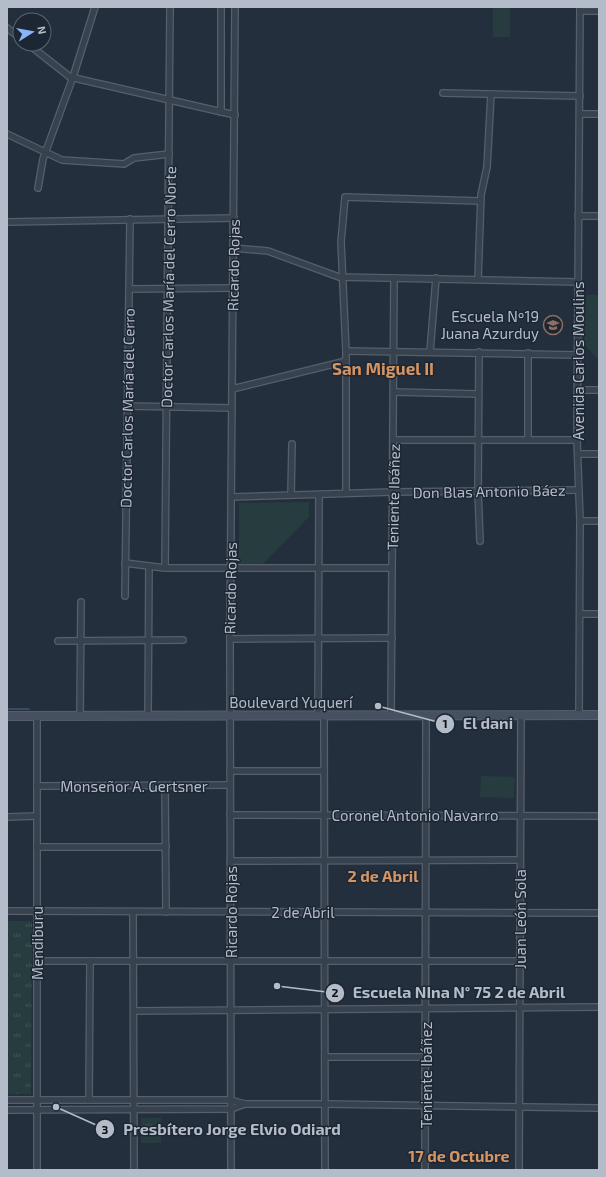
<svg xmlns="http://www.w3.org/2000/svg" width="606" height="1177" viewBox="0 0 606 1177" font-family="'Exo 2',sans-serif">
	<style>
		.grass { fill: url(#grass-tufts) }
		.park { fill: #263c3f }
		.lines { fill: none; stroke-linecap: round; stroke-linejoin: round }
		.stream { stroke: #394c67; stroke-width: 2 }
		.street-casing { stroke: #565f6c; stroke-width: 8 }
		.secondary-casing { stroke: #565f6c; stroke-width: 10 }
		.street { stroke: #38414e; stroke-width: 5.5 }
		.secondary { stroke: #465061; stroke-width: 8 }
		.labels { text-anchor: middle; dominant-baseline: central; stroke-width: 3; stroke-linejoin: round; paint-order: stroke }
		.street-label { font-size: 15px; fill: #b4bcc9; stroke: #1d2633 }
		.poi-label { font-size: 15px; fill: #b4bcc9; stroke: #1d2633; text-anchor: end }
		.neighbourhood-label { font-size: 16px; font-weight: bold; fill: #d59563; stroke: #1d2633 }
		.quarter-label { font-size: 17px; font-weight: bold; fill: #d59563; stroke: #1d2633 }
		.leader { fill: none; stroke: #b4bcc9; stroke-width: 1.5 }
		.callout-dot { fill: #b4bcc9; stroke: #1d2633; stroke-width: 1.5 }
		.mark-label { font-size: 12px; text-anchor: middle; font-weight: bold; fill: #111 }
		.callout-label { font-size: 16px; text-anchor: middle; font-weight: bold; fill: #b4bcc9; stroke: #1d2633; stroke-width: 3; stroke-linejoin: round; paint-order: stroke }
	</style>
	<defs>
		<pattern id="grass-tufts" width="24" height="20" patternUnits="userSpaceOnUse"><rect width="24" height="20" fill="#263c3f"/><path d="M3 7l-1-3M5 7V3M7 7l1-3M15 17l-1-3M17 17v-4M19 17l1-3" fill="none" stroke="#435659"/></pattern>
	</defs>
	<rect width="100%" height="100%" fill="#242f3e"/>
	<g class="grass">
		<path d="M7,921H32L31,1094H7Z"/>
		<rect x="141" y="1118" width="20" height="25"/>
	</g>
	<g class="park">
		<rect x="493" y="7" width="17" height="30"/>
		<path d="M586,295H599V360L584,344Z"/>
		<path d="M309,502V517L263,564H239V503Z"/>
		<path d="M481,776L515,777L514,798L480,797Z"/>
	</g>
	<g class="lines">
		<path class="stream" d="M7,709H29"/>
		<defs>
			<g id="street">
				<path d="M221,7V112"/>
				<path d="M580,11H599"/>
				<path d="M7,28L20,38"/>
				<path d="M28,44L70,77L235,115"/>
				<path d="M443,93L580,96"/>
				<path d="M580,114H599"/>
				<path d="M7,134L62,160L124,164L134,158L169,154"/>
				<path d="M38,188L43,159L73,77L95,7"/>
				<path d="M578,216H599"/>
				<path d="M7,222L234,218"/>
				<path d="M233,248L268,251L339,277L578,282"/>
				<path d="M478,279L481,195L487,167L491,94"/>
				<path d="M129,289L233,288"/>
				<path d="M346,351L579,355"/>
				<path d="M430,352L436,278"/>
				<path d="M479,352L478,491L480,541"/>
				<path d="M232,389L346,361"/>
				<path d="M579,390H599"/>
				<path d="M394,392L478,394"/>
				<path d="M127,406L232,408"/>
				<path d="M394,440H577"/>
				<path d="M528,440V353"/>
				<path d="M578,454H599"/>
				<path d="M346,493V351L341,242L345,197L480,201"/>
				<path d="M291,495L292,444"/>
				<path d="M231,497L393,492L579,490"/>
				<path d="M580,521H599"/>
				<path d="M125,563L165,568H392"/>
				<path d="M165,568L170,7"/>
				<path d="M125,596L130,219"/>
				<path d="M580,614H599"/>
				<path d="M230,639L392,638"/>
				<path d="M58,641L183,640"/>
				<path d="M579,715L580,521L577,440L580,7"/>
				<path d="M37,716V1170"/>
				<path d="M80,716L81,602"/>
				<path d="M148,716L149,567"/>
				<path d="M318,716L319,495"/>
				<path d="M324,716L325,1170"/>
				<path d="M391,716L394,278"/>
				<path d="M230,771H324"/>
				<path d="M37,786L230,785"/>
				<path d="M165,786L166,912"/>
				<path d="M230,815L599,816"/>
				<path d="M7,817L37,816"/>
				<path d="M37,847H166"/>
				<path d="M230,861L520,860"/>
				<path d="M7,911L599,913"/>
				<path d="M133,912L134,1170"/>
				<path d="M37,961H520"/>
				<path d="M134,1011L599,1007"/>
				<path d="M325,1057H426"/>
				<path d="M7,1100H230L245,1104"/>
				<path d="M89,1100L90,961"/>
				<path d="M7,1110L231,1109L245,1104H325L599,1108"/>
				<path d="M231,1170L230,639L235,7"/>
				<path d="M425,1170L426,716"/>
				<path d="M519,1170L521,716"/>
			</g>
			<path id="secondary" d="M7,716L599,715"/>
		</defs>
		<use href="#street" class="street-casing"/>
		<use href="#secondary" class="secondary-casing"/>
		<use href="#street" class="street"/>
		<use href="#secondary" class="secondary"/>
	</g>
	<defs>
		<symbol id="school-ring" viewBox="-11 -11 22 22"><circle r="9.5" fill="#1d2633" stroke="#8d6e63" stroke-width="1.5"/><path d="M0-5L7-2L0 1L-7-2ZM-4 1L0 2.5L4 1V4Q0 6-4 4Z" fill="#8d6e63"/></symbol>
	</defs>
	<g fill-rule="evenodd">
		<use href="#school-ring" x="542" y="314" width="22" height="22"/>
	</g>
	<g class="labels">
		<g class="street-label">
			<text transform="translate(233 265) rotate(-89)">Ricardo Rojas</text>
			<text transform="translate(168 287) rotate(-89)">Doctor Carlos María del Cerro Norte</text>
			<text transform="translate(578 361) rotate(-90)">Avenida Carlos Moulins</text>
			<text transform="translate(127 408) rotate(-89)">Doctor Carlos María del Cerro</text>
			<text transform="translate(489 491) rotate(-1)">Don Blas Antonio Báez</text>
			<text transform="translate(393 497) rotate(-89)">Teniente Ibáñez</text>
			<text transform="translate(230 588) rotate(-89)">Ricardo Rojas</text>
			<text x="291" y="702">Boulevard Yuquerí</text>
			<text x="134" y="786">Monseñor A. Gertsner</text>
			<text x="415" y="815">Coronel Antonio Navarro</text>
			<text transform="translate(231 912) rotate(-90)">Ricardo Rojas</text>
			<text x="303" y="912">2 de Abril</text>
			<text transform="translate(520 919) rotate(-90)">Juan León Sola</text>
			<text transform="translate(37 943) rotate(-90)">Mendiburu</text>
			<text transform="translate(426 1075) rotate(-90)">Teniente Ibáñez</text>
		</g>
		<g class="poi-label">
			<text x="539" y="316">Escuela Nº19<tspan x="539" dy="17">Juana Azurduy</tspan></text>
		</g>
		<g class="neighbourhood-label">
			<text x="383" y="875">2 de Abril</text>
			<text x="459" y="1155">17 de Octubre</text>
		</g>
		<g class="quarter-label">
			<text x="383" y="368">San Miguel II</text>
		</g>
	</g>
	<path class="leader" d="M378 706L445 724M277 986L335 993M56 1107L105 1129"/>
	<g class="callout-dot">
		<circle cx="378" cy="706" r="4"/>
		<circle cx="277" cy="986" r="4"/>
		<circle cx="56" cy="1107" r="4"/>
		<circle cx="445" cy="724" r="10"/>
		<circle cx="335" cy="993" r="10"/>
		<circle cx="105" cy="1129" r="10"/>
	</g>
	<g class="mark-label">
		<text x="445" y="728">1</text>
		<text x="335" y="997">2</text>
		<text x="105" y="1134">3</text>
	</g>
	<g class="callout-label">
		<text x="488" y="729">El dani</text>
		<text x="459" y="998">Escuela NIna N° 75 2 de Abril</text>
		<text x="232" y="1135">Presbítero Jorge Elvio Odiard</text>
	</g>
	<rect width="606" height="1177" fill="none" stroke="#b4bcc9" stroke-width="16"/>
	<g transform="translate(32 32) rotate(79)"><circle r="19" fill="#1d2633" stroke="#59626f"/>
	<path d="M0-3L7 15L0 10L-7 15Z" fill="#8ab4f8"/>
	<text y="-6" font-size="11" font-weight="bold" text-anchor="middle" fill="#b4bcc9">N</text>
	</g>
</svg>
